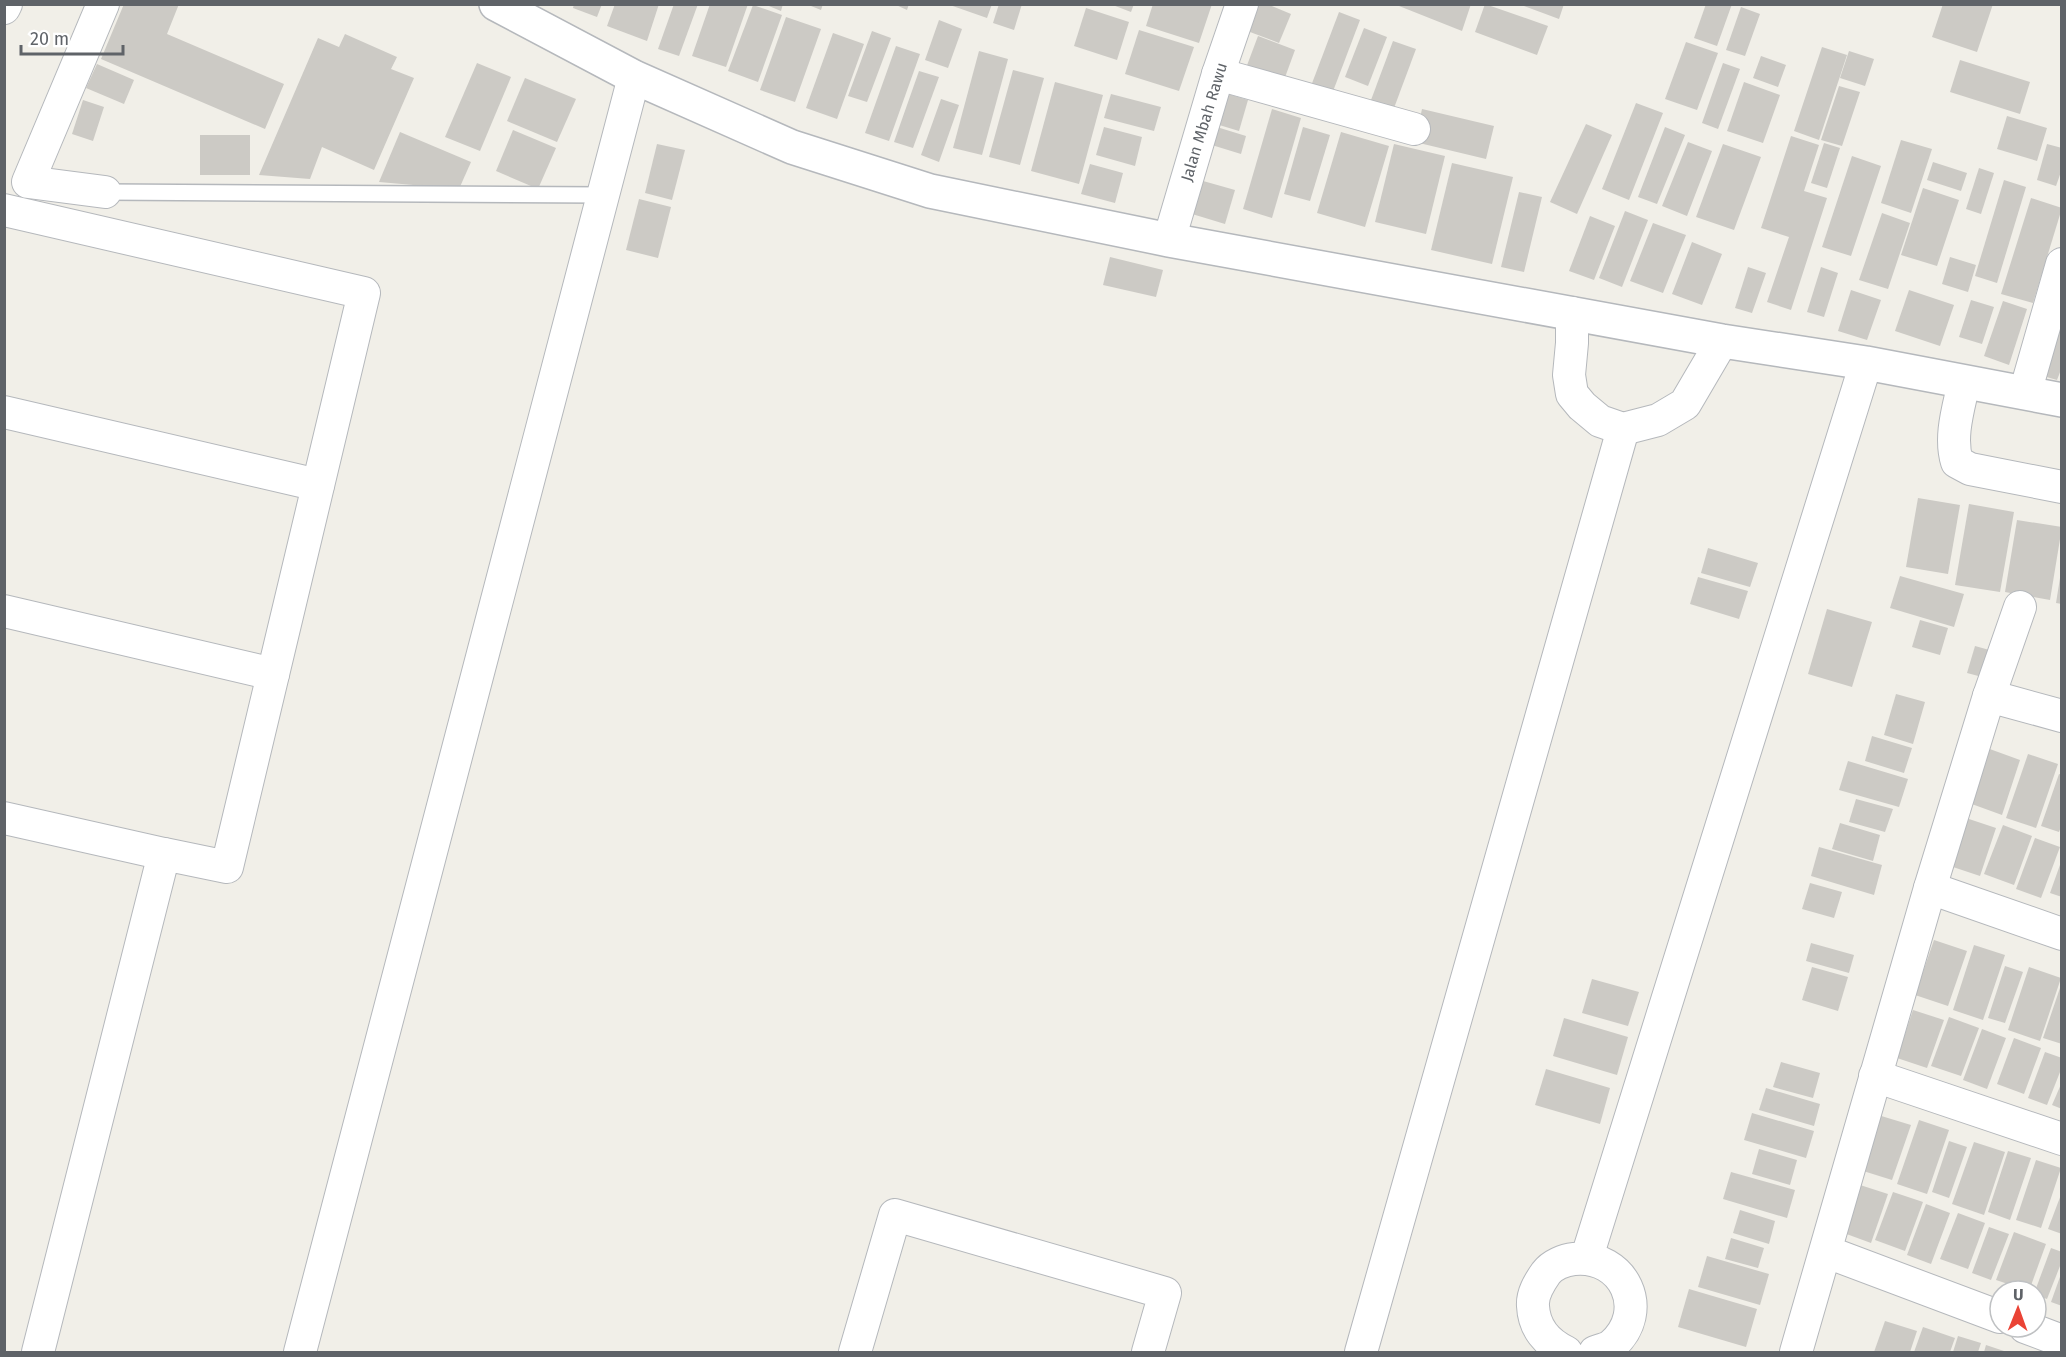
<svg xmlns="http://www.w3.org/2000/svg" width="2066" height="1357" viewBox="0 0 2066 1357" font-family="'Fira Sans',sans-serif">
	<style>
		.building { fill: #cccac5 }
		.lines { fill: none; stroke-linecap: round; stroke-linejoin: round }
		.service-casing { stroke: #b5b8bc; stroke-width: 18 }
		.minor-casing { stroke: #b5b8bc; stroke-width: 34 }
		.tertiary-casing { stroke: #b5b8bc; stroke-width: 36 }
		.service { stroke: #fff; stroke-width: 15 }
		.minor { stroke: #fff; stroke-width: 32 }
		.tertiary { stroke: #fff; stroke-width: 33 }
		.labels { text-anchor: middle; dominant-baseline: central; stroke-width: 4.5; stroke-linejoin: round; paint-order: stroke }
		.street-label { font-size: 16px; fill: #5f6368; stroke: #fff }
	</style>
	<rect width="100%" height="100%" fill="#f1efe8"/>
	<g class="building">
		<path d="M124,4H179L167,34L284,84L265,129L101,59Z"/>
		<path d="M574,4H602L597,17L573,8Z"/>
		<path d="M615,4H659L647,41L607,26Z"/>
		<path d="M674,4H698L679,56L658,49Z"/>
		<path d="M710,4H748L726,67L692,56Z"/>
		<path d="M764,4H783L781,11Z"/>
		<path d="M806,4H823L821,10Z"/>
		<path d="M894,4H909L907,10Z"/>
		<path d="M947,4H992L987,18Z"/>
		<path d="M999,4H1022L1014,30L993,23Z"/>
		<path d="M1110,4H1134L1131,12Z"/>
		<path d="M1153,4H1212L1199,43L1146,26Z"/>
		<path d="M1252,4H1267L1291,14L1279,43L1242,29Z"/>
		<path d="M1394,4H1471L1462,31Z"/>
		<path d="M1485,4L1548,26L1537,55L1475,32Z"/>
		<path d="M1525,4H1564L1559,19L1524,6Z"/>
		<path d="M1706,4H1732L1717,46L1694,38Z"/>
		<path d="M1943,4H1993L1977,52L1932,37Z"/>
		<path d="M753,5L782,15L758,82L728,71Z"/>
		<path d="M1741,7L1760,14L1745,56L1726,50Z"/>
		<path d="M1086,8L1129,22L1117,60L1074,46Z"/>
		<path d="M1339,12L1360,20L1332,94L1311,86Z"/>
		<path d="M786,17L821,29L795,102L760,90Z"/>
		<path d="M939,20L962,29L948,68L925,60Z"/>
		<path d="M1364,28L1387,37L1368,86L1345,77Z"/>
		<path d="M1139,30L1194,47L1179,91L1125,74Z"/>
		<path d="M872,31L891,38L867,102L848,96Z"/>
		<path d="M833,33L864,44L837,119L806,108Z"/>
		<path d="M345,34L397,57L391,69L414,78L374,170L322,147L310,179L259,175L318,38L339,47Z"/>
		<path d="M1258,36L1295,50L1280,91L1243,76Z"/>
		<path d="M1393,41L1416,49L1394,108L1371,100Z"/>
		<path d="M1686,42L1718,53L1697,110L1665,99Z"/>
		<path d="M896,46L920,54L889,141L865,133Z"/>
		<path d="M1822,47L1847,55L1819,140L1794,131Z"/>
		<path d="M979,51L1008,59L982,155L953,148Z"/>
		<path d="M1849,51L1874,59L1865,86L1840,78Z"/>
		<path d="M1761,56L1786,65L1778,87L1753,78Z"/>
		<path d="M1960,60L2030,82L2020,114L1950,92Z"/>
		<path d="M477,63L511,77L480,151L445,137Z"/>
		<path d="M1723,63L1740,69L1718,129L1702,123Z"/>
		<path d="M97,64L134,80L124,104L86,88Z"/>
		<path d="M1013,70L1044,78L1020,165L989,157Z"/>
		<path d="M919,71L939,77L913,148L894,142Z"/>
		<path d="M525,78L576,99L557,142L507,121Z"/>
		<path d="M1055,82L1103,95L1079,184L1031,171Z"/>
		<path d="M1744,82L1780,95L1763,143L1727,131Z"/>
		<path d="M1839,86L1860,92L1842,146L1821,140Z"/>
		<path d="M1215,90L1248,100L1239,131L1206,121Z"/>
		<path d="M1111,94L1161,107L1154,131L1104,118Z"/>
		<path d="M941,99L959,105L939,162L921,155Z"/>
		<path d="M83,100L104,107L93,141L72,134Z"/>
		<path d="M1636,103L1663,113L1629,200L1602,189Z"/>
		<path d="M1272,109L1301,118L1272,218L1243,209Z"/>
		<path d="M1422,109L1494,126L1486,159L1415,142Z"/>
		<path d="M2007,116L2047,128L2037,161L1997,149Z"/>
		<path d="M1207,124L1246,136L1241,154L1202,142Z"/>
		<path d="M1586,124L1612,135L1577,214L1550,202Z"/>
		<path d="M1104,127L1142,137L1135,166L1096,155Z"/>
		<path d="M1303,127L1330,135L1310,201L1284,194Z"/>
		<path d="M1665,127L1685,135L1657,204L1638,197Z"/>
		<path d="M513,130L556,148L538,189L496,171Z"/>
		<path d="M400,132L471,162L459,189L379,182Z"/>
		<path d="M1341,132L1389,146L1365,227L1317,213Z"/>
		<rect x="200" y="135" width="50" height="40"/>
		<path d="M1791,136L1819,145L1804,191L1827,198L1791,310L1767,302L1789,237L1761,228Z"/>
		<path d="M1901,140L1932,149L1911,213L1881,203Z"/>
		<path d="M1688,142L1712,151L1687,216L1662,206Z"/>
		<path d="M1824,143L1840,148L1827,188L1811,183Z"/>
		<path d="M657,144L685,150L672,200L645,193Z"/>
		<path d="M1394,144L1445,156L1426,234L1375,222Z"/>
		<path d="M1723,144L1761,157L1734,230L1696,217Z"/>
		<path d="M2047,144L2062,148V169L2056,186L2037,180Z"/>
		<path d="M1852,156L1881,166L1851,256L1822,247Z"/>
		<path d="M1933,162L1967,173L1961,191L1927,180Z"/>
		<path d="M1452,163L1513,177L1492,264L1431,250Z"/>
		<path d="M1090,164L1123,173L1115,203L1081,194Z"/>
		<path d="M1979,168L1994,173L1981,214L1966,209Z"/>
		<path d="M1189,177L1235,190L1225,224L1179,210Z"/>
		<path d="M2004,180L2026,187L1997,283L1975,276Z"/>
		<path d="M1923,188L1959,200L1937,266L1901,255Z"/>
		<path d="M1519,192L1542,197L1524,272L1501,267Z"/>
		<path d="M2031,198L2062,208L2033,303L2001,294Z"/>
		<path d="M639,199L671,207L658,258L626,250Z"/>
		<path d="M1625,211L1648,220L1622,287L1599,278Z"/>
		<path d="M1882,213L1910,223L1888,289L1859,280Z"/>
		<path d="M1590,216L1615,226L1594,280L1569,271Z"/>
		<path d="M1653,223L1686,235L1663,293L1630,281Z"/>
		<path d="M1692,242L1722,254L1702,305L1672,294Z"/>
		<path d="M1110,257L1163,270L1156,297L1103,285Z"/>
		<path d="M1950,257L1976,265L1968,292L1942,284Z"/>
		<path d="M1748,267L1766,273L1752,313L1735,308Z"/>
		<path d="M1821,267L1838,273L1824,317L1807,312Z"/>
		<path d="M1851,290L1881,300L1867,340L1838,331Z"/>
		<path d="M1909,290L1954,305L1940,346L1895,331Z"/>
		<path d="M1971,300L1994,307L1982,344L1959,337Z"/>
		<path d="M2003,301L2027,309L2009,365L1984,356Z"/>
		<path d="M2046,329L2062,333V367L2057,380L2033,373Z"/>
		<path d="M1918,498L1960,505L1948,574L1906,567Z"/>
		<path d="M1969,504L2014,512L2000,592L1955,585Z"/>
		<path d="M2017,520L2062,527L2050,600L2005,592Z"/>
		<path d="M1708,548L1758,563L1750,587L1701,573Z"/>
		<path d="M1900,576L1964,594L1954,627L1890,608Z"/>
		<path d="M1698,577L1748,591L1739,619L1690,604Z"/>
		<path d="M2060,578H2062V604L2056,603Z"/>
		<path d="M1827,609L1872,622L1852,687L1808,674Z"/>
		<path d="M1920,620L1948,628L1940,655L1912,647Z"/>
		<path d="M1975,646L1993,651L1986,678L1967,673Z"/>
		<path d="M1896,694L1925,702L1913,744L1884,735Z"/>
		<path d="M1872,736L1912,748L1904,773L1865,761Z"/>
		<path d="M1987,748L2020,760L2002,815L1969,803Z"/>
		<path d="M2028,754L2058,764L2036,828L2006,818Z"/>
		<path d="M1848,761L1908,779L1899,807L1839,790Z"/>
		<path d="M2059,774L2062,775V824L2059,832L2041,826Z"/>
		<path d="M1856,799L1893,809L1885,832L1849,822Z"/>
		<path d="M1966,818L1996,828L1980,876L1950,866Z"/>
		<path d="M1840,823L1880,835L1873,861L1832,849Z"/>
		<path d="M2003,825L2032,836L2014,885L1984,874Z"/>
		<path d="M2035,838L2060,847L2041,898L2016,889Z"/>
		<path d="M1819,847L1882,865L1874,895L1811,876Z"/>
		<path d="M2061,862H2062V897L2050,893Z"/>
		<path d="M1810,883L1842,892L1834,918L1802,909Z"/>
		<path d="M1934,940L1967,951L1948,1006L1915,995Z"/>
		<path d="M1811,943L1854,955L1849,973L1806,961Z"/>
		<path d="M1974,945L2005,955L1983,1020L1953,1010Z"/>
		<path d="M2005,966L2023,972L2005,1023L1988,1018Z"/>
		<path d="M1812,967L1848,977L1838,1011L1802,1000Z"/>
		<path d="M2029,967L2061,978L2040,1041L2008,1030Z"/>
		<path d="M1592,979L1639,992L1628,1026L1582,1013Z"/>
		<path d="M2061,985H2062V1044L2043,1038Z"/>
		<path d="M1913,1010L1944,1020L1927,1068L1897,1058Z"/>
		<path d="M1949,1017L1979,1028L1961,1076L1931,1066Z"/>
		<path d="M1564,1018L1628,1037L1617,1075L1553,1056Z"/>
		<path d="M1982,1029L2006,1038L1987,1089L1963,1080Z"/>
		<path d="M2014,1038L2041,1048L2024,1094L1997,1084Z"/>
		<path d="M2045,1052L2062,1058V1067L2047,1105L2028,1098Z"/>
		<path d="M1781,1062L1820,1073L1813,1098L1773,1087Z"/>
		<path d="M1546,1069L1610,1088L1600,1124L1535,1105Z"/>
		<path d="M2062,1082V1109L2052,1105Z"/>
		<path d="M1766,1088L1820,1104L1814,1126L1759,1110Z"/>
		<path d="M1752,1113L1814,1131L1806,1158L1744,1140Z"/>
		<path d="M1878,1115L1911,1125L1892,1180L1860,1170Z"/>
		<path d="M1919,1120L1949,1130L1927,1194L1897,1184Z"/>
		<path d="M1949,1141L1967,1147L1949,1198L1932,1192Z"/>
		<path d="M1974,1142L2005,1152L1984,1215L1952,1204Z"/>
		<path d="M1759,1149L1797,1160L1790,1185L1752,1174Z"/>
		<path d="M2008,1151L2031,1158L2010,1220L1988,1212Z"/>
		<path d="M2036,1160L2061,1168L2041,1228L2016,1220Z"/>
		<path d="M1731,1172L1795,1190L1787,1218L1723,1199Z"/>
		<path d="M1857,1184L1888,1194L1871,1243L1841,1232Z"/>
		<path d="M1893,1192L1923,1202L1905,1251L1875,1240Z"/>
		<path d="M2062,1192V1234L2048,1229Z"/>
		<path d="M1926,1204L1950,1213L1931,1264L1907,1255Z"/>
		<path d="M1740,1210L1775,1221L1769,1244L1733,1233Z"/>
		<path d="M1958,1213L1985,1223L1968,1269L1940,1259Z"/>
		<path d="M1989,1227L2009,1234L1991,1280L1972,1273Z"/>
		<path d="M2014,1232L2046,1244L2029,1291L1996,1280Z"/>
		<path d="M1731,1238L1764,1248L1758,1268L1725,1259Z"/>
		<path d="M2051,1248L2062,1252V1261L2047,1299L2036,1295L2035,1291Z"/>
		<path d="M1707,1256L1769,1274L1760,1305L1698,1287Z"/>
		<path d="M2061,1274H2062V1306L2051,1302Z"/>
		<path d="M1689,1289L1757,1309L1746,1347L1678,1327Z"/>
		<path d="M1885,1321L1917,1331L1910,1352H1874Z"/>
		<path d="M1923,1327L1955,1338L1950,1352H1914Z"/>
		<path d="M1958,1336L1981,1343L1978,1352H1953Z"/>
		<path d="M1986,1345L2007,1352H1984Z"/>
	</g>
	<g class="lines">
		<defs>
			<path id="service" d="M105,192L603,195"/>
			<g id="minor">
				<path d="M103,4L28,182L105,192"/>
				<path d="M4,8L6,4"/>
				<path d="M1218,74L1414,129"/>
				<path d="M4,210L364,293L227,867L164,854L38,1352"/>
				<path d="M1169,240L1218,74L1242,4"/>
				<path d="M1572,313V343L1569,375L1572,394L1582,406L1600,421L1623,429L1658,420L1685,404L1722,341"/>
				<path d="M1964,382C1959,407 1949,436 1957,462L1970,469L2062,487"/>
				<path d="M2025,393L2062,264"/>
				<path d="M4,412L318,485"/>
				<path d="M4,611L273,674"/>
				<path d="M1989,696L2062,716"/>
				<path d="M4,818L164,854"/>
				<path d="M1930,888L2062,934"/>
				<path d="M1875,1076L2062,1139"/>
				<path d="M1827,1252L2000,1317"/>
				<path d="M1587,1257L1866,363"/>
				<path d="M2025,1327L2062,1341"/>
				<path d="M300,1352L634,77"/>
				<path d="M855,1352L895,1215L1165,1293L1148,1352"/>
				<path d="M1361,1352L1623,429"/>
				<path d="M1566,1352C1547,1343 1534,1328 1533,1306C1532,1294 1539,1283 1546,1273C1552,1265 1564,1260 1574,1259C1624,1254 1651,1311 1612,1345C1607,1349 1600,1350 1595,1352"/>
				<path d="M1796,1352L1930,888L1989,696L2020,607"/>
			</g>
			<path id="tertiary" d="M496,4L634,77L792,147L930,191L1169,240L1722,341L1866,363L2062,400"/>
		</defs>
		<use href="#service" class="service-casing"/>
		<use href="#minor" class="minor-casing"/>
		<use href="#tertiary" class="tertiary-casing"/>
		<use href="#service" class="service"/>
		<use href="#minor" class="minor"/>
		<use href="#tertiary" class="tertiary"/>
	</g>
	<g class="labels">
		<g class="street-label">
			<text transform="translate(1204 122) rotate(-73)">Jalan Mbah Rawu</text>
		</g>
	</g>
	<rect width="2066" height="1357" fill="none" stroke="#5f6368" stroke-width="12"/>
	<g transform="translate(2018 1309) rotate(1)"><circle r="28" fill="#ffffff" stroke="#bfc1c3" stroke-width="1.5"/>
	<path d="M0-4.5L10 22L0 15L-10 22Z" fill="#ea4335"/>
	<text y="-9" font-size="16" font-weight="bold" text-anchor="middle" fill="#5f6368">U</text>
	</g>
	<path d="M21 45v9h102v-9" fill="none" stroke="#5f6368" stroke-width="3"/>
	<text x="30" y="45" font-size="18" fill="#5f6368" stroke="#ffffff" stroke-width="4.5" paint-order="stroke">20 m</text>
</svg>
